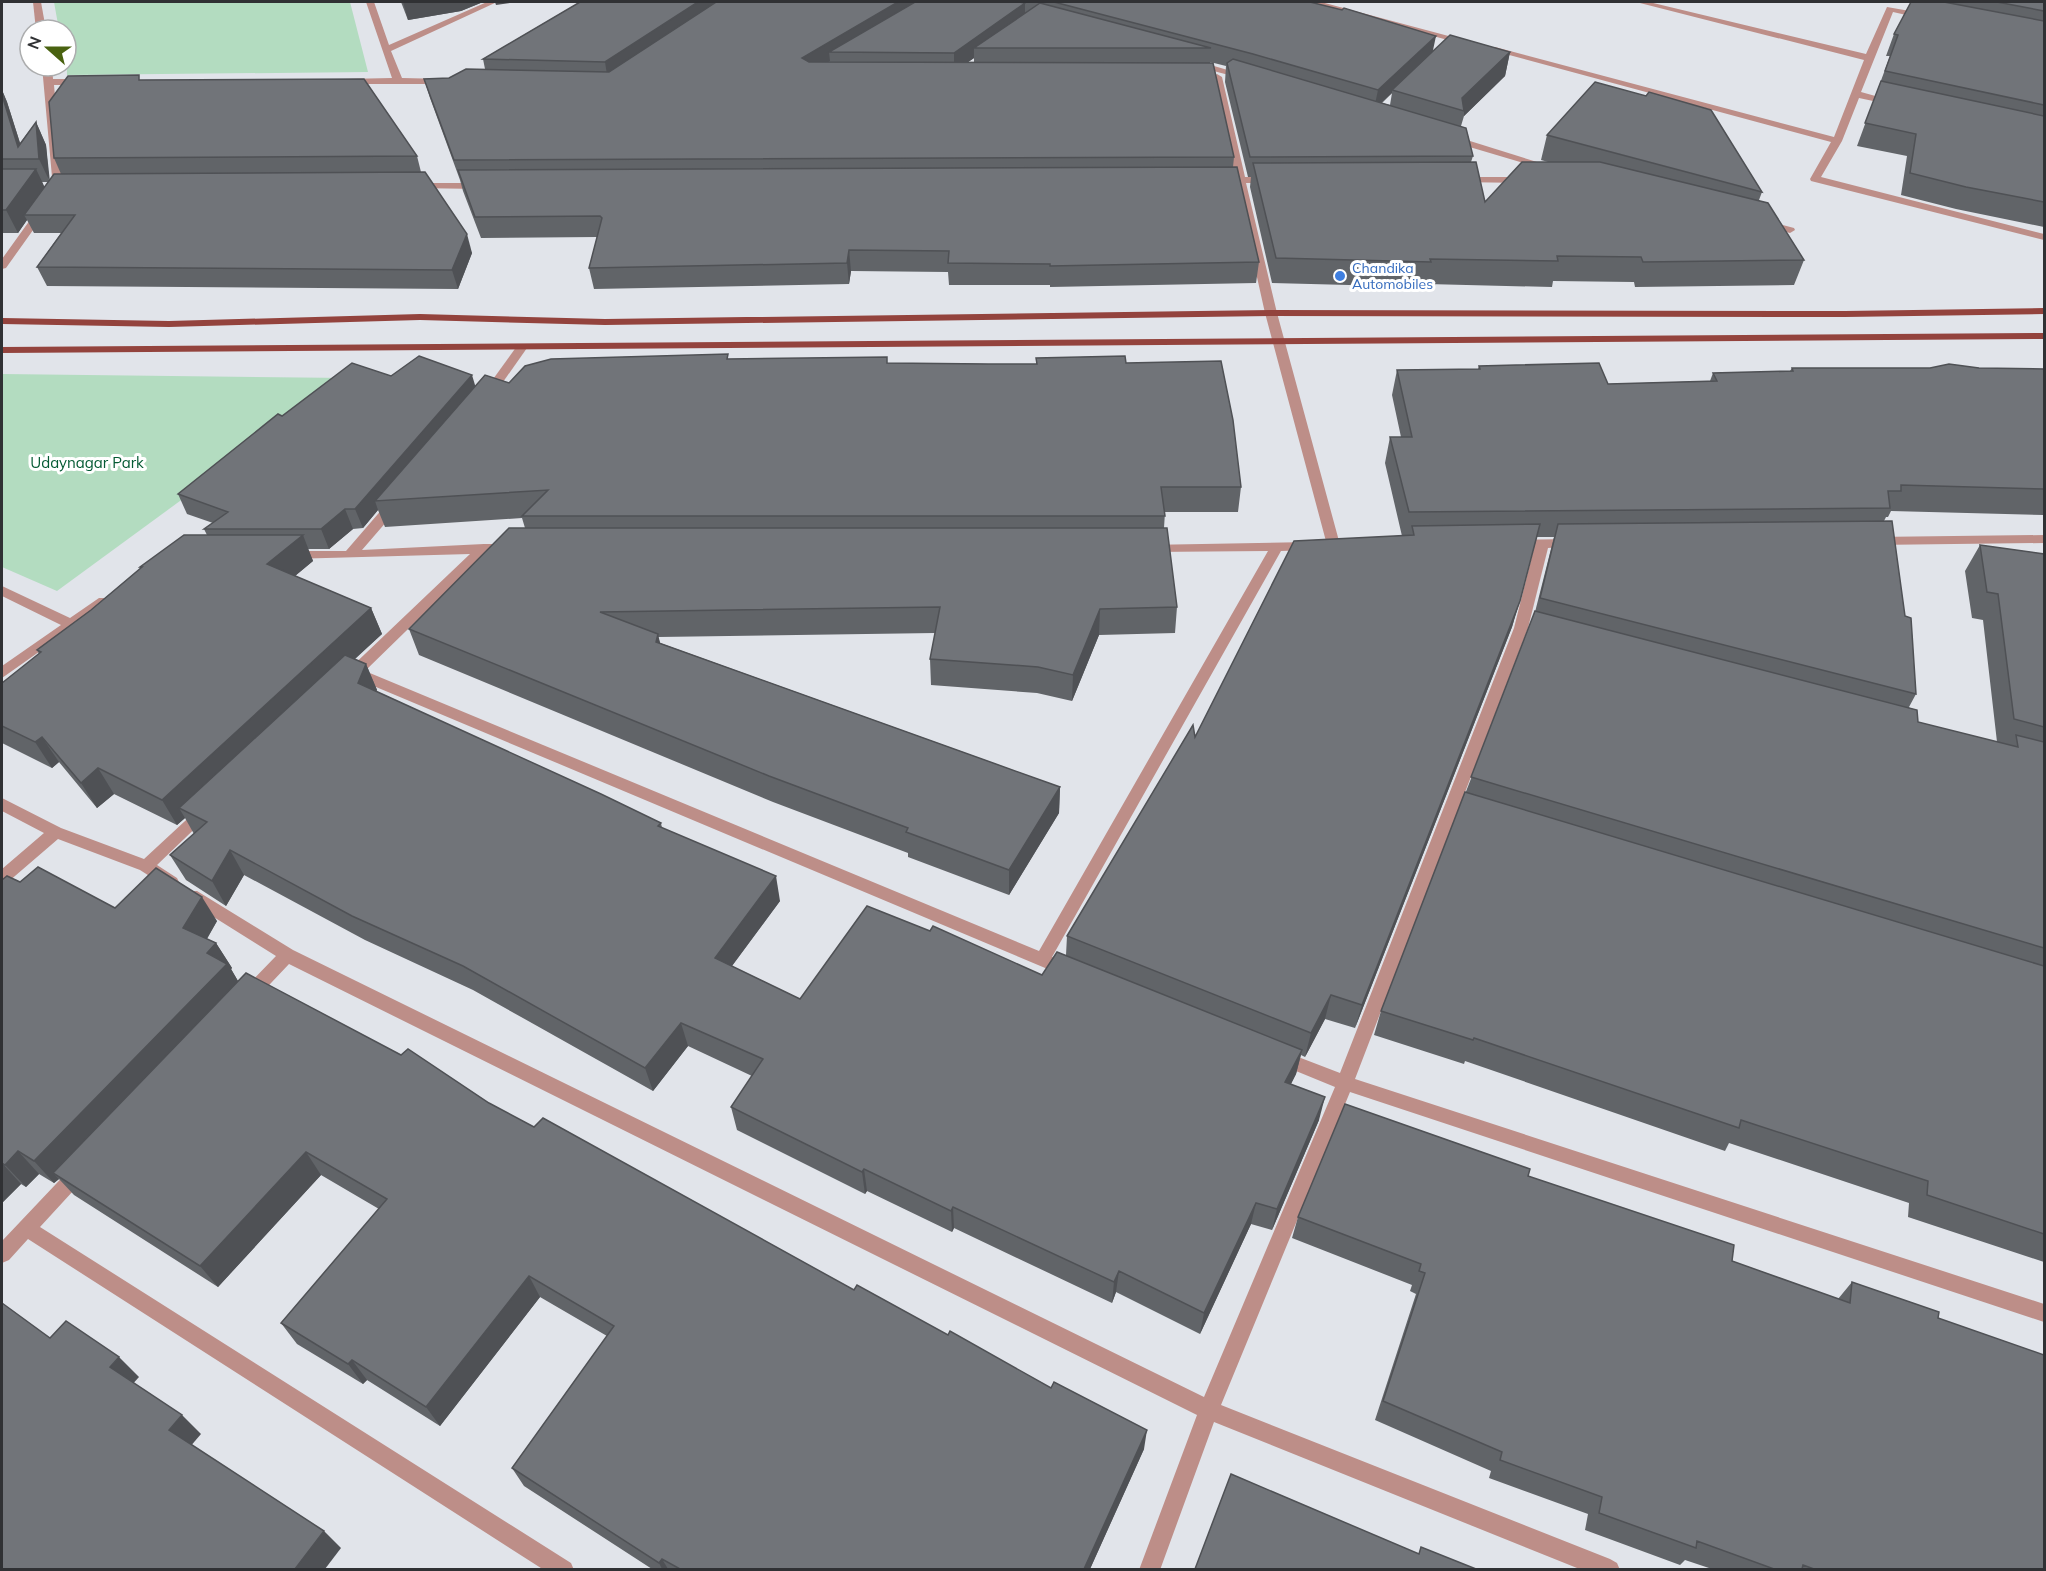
<svg xmlns="http://www.w3.org/2000/svg" width="2046" height="1571" viewBox="0 0 2046 1571" font-family="Mulish,sans-serif">
	<style>
		.green { fill: #b3dcc0 }
		.lines { fill: none; stroke-linecap: round; stroke-linejoin: round }
		.minor { fill: #bd8e88; fill-rule: evenodd }
		.major { fill: #93433d; fill-rule: evenodd }
		.wall { fill: #616468; fill-rule: evenodd }
		.shaded-wall { fill: #4f5155 }
		.building { fill: #717479; stroke: #4f5155; stroke-width: 1.5 }
		.shop-dot { fill: #3f7fe0; stroke: #fff; stroke-width: 2 }
		.labels { text-anchor: middle; dominant-baseline: central; stroke-width: 6; stroke-linejoin: round; paint-order: stroke }
		.far-shop-label { font-size: 14px; fill: #366cbe; stroke: #fff; text-anchor: start }
		.park-label { font-size: 15px; fill: #045a33; stroke: #fff }
	</style>
	<rect width="100%" height="100%" fill="#e1e4ea"/>
	<g class="green">
		<path d="M54,2H350L368,72L67,75L66,30H59Z"/>
		<path d="M2,374L348,378L57,591L2,567Z"/>
	</g>
	<g class="lines">
		<g class="minor">
			<path d="M33,2H41L46,30H36Z"/>
			<path d="M366,2H374L389,45L487,2H497L391,51L402,78L446,79L451,82L449,84H348L343,81L345,79L392,78Z"/>
			<path d="M1309,2H1321L1471,42L1466,45Z"/>
			<path d="M1636,2H1649L1866,54L1887,7L1927,14V18L1924,19L1893,12L1861,92L1897,102L1892,105L1859,98L1842,141L1821,177L2044,234V240L1811,181L1810,179L1831,142L1487,49L1495,47L1834,137L1864,60Z"/>
			<path d="M1191,61H1197L1248,76L1240,78L1191,65Z"/>
			<path d="M42,66H52L53,79H84L89,82L84,85H54L63,188L6,268L2,269V259L53,188Z"/>
			<path d="M1217,74L1222,77L1245,177H1271L1276,180L1271,183H1246L1277,313L1339,541L1351,542L1353,545L1351,548L1334,549L1327,545L1265,313L1236,183H1220L1215,180L1220,177H1235L1212,77Z"/>
			<path d="M1446,136H1454L1553,167L1544,169L1446,140Z"/>
			<path d="M1460,177H1526L1531,180L1526,183L1456,182L1455,180Z"/>
			<path d="M416,183H482L487,186L482,189L412,188L411,186Z"/>
			<path d="M1764,220L1794,228L1795,230L1790,233L1760,225L1759,223Z"/>
			<path d="M521,345L527,348L491,399H483V393L517,346Z"/>
			<path d="M395,499L400,500V506L362,550L484,544H509L516,548L509,552L486,553L365,671L1039,951L1268,551L1151,552L1146,551L1144,548L1146,545L1310,542L1317,546L1310,550L1281,551L1052,957L1075,966L1077,971L1075,976L1069,978L357,679L350,682L345,681L343,677L345,673L470,554L290,559L283,555L290,551H346L390,500Z"/>
			<path d="M2044,535V543L1874,545L1867,541L1874,537Z"/>
			<path d="M1571,539L1576,540L1578,543L1576,546L1548,548L1528,628L1355,1079L2044,1304V1322L1350,1092L1221,1405L1610,1559L1617,1563L1620,1570H1582L1214,1422L1160,1570H1139L1197,1415L289,964L254,1001L248,1003L242,1001L240,996L242,991L276,956L185,899L183,895L185,891H197L293,950L1204,1397L1335,1087L1274,1062L1271,1057L1274,1052L1280,1050L1340,1073L1514,628L1534,548H1514L1507,544L1514,540Z"/>
			<path d="M2,586L70,618L99,598H109L111,601L2,678V666L61,625L2,596Z"/>
			<path d="M2,798L61,828L144,859L198,809H208L211,813L157,865L177,878L179,882L177,886H165L140,870L58,839L8,882L2,884V869L44,833L2,811Z"/>
			<path d="M79,1164L85,1166L88,1172L85,1178L40,1227L571,1563L574,1570H544L28,1239L9,1260L2,1263V1241L73,1166Z"/>
		</g>
		<g class="major">
			<path d="M2044,308V314L1845,317L1271,316L605,325L420,320L169,327L2,324V318L169,321L420,314L605,319L1271,310L1845,311Z"/>
			<path d="M2044,333V339L2,353V347Z"/>
		</g>
	</g>
	<g class="wall">
		<path d="M401,2H483L461,11L408,20Z"/>
		<path d="M580,2H1310L1433,52H1510L1505,76L1464,116L1461,126L1473,156L1471,162L1485,202L1548,162L1541,160L1547,135L1762,192L1759,200L1804,260L1794,285L1635,287L1634,282L1553,281L1552,287L1427,284L1426,287L1272,283L1250,187L1251,177H1248L1225,82L1226,66L1210,62L1234,157L1233,167L1259,262L1256,283L1050,287V285H949L948,272L851,271L849,284L594,289L589,268L597,237L481,238L463,191L460,180L430,98L424,79L449,78L485,69L483,59ZM974,58V62H968ZM1392,93L1390,105L1382,103Z"/>
		<path d="M1911,2H2044V227L1956,209L1901,195L1907,156L1857,146L1890,56H1886L1894,34Z"/>
		<path d="M140,80L417,156L421,172L472,253L458,289L47,286L37,267L61,233H34L27,220L18,233H2V90L7,102L20,143L36,122L46,145L49,181L61,174L54,158ZM42,182H49L44,188Z"/>
		<path d="M728,354V359L887,363L988,364H1036V358L1126,363L1241,487L1238,512H1165L1164,528L1177,607L1175,633L1099,635L1072,701L1037,693L931,685L930,659L935,633L658,637L660,643L1060,787L1059,813L1009,895L908,857V853L773,802L419,655L409,629L525,528L522,518L385,527L378,510L363,528L353,529L329,549H308L313,561L295,576L371,608L382,634L354,659L366,664L377,690L376,691L661,823L662,828L780,901L732,966L800,999L1042,975L1066,955L1067,936L1195,737L1402,536L1385,463L1390,437H1401L1392,395L1397,370L1478,369L1479,366L1608,384L1710,381L1713,373L1790,371L1792,368L2044,369V515L1891,511L1888,517H1886L1884,521L1916,694L1909,707L1918,722L1997,742L1983,620L1972,618L1965,571L1980,545L2044,554V1262L1908,1217L1909,1203L1729,1143L1725,1151L1465,1061L1464,1064L1374,1035L1381,1011L1534,616L1554,537H1537L1512,627L1355,1028L1325,1019L1305,1057L1301,1055L1296,1074L1291,1084L1319,1120L1272,1230L1251,1224L1200,1334L1116,1292L1112,1303L954,1228L952,1232L867,1191L865,1194L737,1130L731,1107L752,1076L688,1046L653,1091L473,990L365,940L244,875L226,906L186,880L170,855L194,834L185,818L177,825L114,794L97,808L59,762L52,768L2,743V683L39,654L37,650L91,610L141,568L140,567L207,535L204,529L213,523L187,514L178,494L282,416L391,376L475,386L509,383Z"/>
		<path d="M2,880L20,882L115,908L217,921L207,939L216,943L232,968L231,969L238,981L489,1103L534,1127L854,1290L1144,1449L1090,1569H652L524,1486L512,1468L607,1336L540,1297L440,1426L367,1380L363,1384L297,1344L281,1323L379,1209L321,1175L218,1287L74,1195L59,1179L54,1183L39,1174L26,1187L21,1184L2,1203Z"/>
		<path d="M1528,1176L1732,1261L1838,1299L1852,1282L1938,1318L2044,1569H1712L1685,1560L1680,1565L1585,1530L1588,1514L1489,1478L1491,1471L1375,1420L1416,1294L1410,1291L1412,1285L1292,1238L1298,1217Z"/>
	</g>
	<g class="shaded-wall">
		<path d="M403,2H483L461,11L408,20Z"/>
		<path d="M495,2H516L496,5Z"/>
		<path d="M698,2H730L608,81L605,62Z"/>
		<path d="M898,2H931L829,52L830,61L804,77L802,58Z"/>
		<path d="M1025,3V22L974,48V58L954,72V53Z"/>
		<path d="M1436,36L1432,55L1392,90V93L1374,109L1378,90Z"/>
		<path d="M1510,52L1505,76L1464,116V111L1462,98Z"/>
		<path d="M2,90L7,102L25,159L18,147L2,100Z"/>
		<path d="M36,122L46,145L50,182L39,159Z"/>
		<path d="M36,169L47,192L24,215L27,220L18,233L6,210Z"/>
		<path d="M467,234L472,253L458,289L452,270Z"/>
		<path d="M849,250L851,271L849,284L847,263Z"/>
		<path d="M472,375L478,395L375,501L378,510L363,528L355,509Z"/>
		<path d="M345,509L353,529L329,549L321,529Z"/>
		<path d="M303,535L313,561L278,590L267,564Z"/>
		<path d="M1520,601L1512,627L1355,1028L1362,1005Z"/>
		<path d="M371,608L382,634L189,813L179,808L185,818L177,825L162,800Z"/>
		<path d="M1100,609L1099,635L1072,701L1073,675Z"/>
		<path d="M658,634L664,660L656,642Z"/>
		<path d="M366,664L377,690L368,708L358,683Z"/>
		<path d="M42,737L59,762L52,768L35,742Z"/>
		<path d="M98,768L114,794L97,808L81,783Z"/>
		<path d="M1060,787L1059,813L1009,895V870Z"/>
		<path d="M230,850L244,875L226,906L212,881Z"/>
		<path d="M776,876L780,901L720,982L715,958Z"/>
		<path d="M202,897L217,921L199,952L183,928Z"/>
		<path d="M216,943L232,968L231,969L242,988L53,1173L59,1179L54,1183L34,1161L207,953Z"/>
		<path d="M1331,995L1325,1019L1305,1057L1311,1033Z"/>
		<path d="M681,1023L688,1046L653,1091L645,1068Z"/>
		<path d="M1302,1050L1296,1074L1280,1105L1285,1082Z"/>
		<path d="M1325,1097L1319,1120L1272,1230L1277,1209Z"/>
		<path d="M18,1151L39,1174L26,1187L5,1165Z"/>
		<path d="M306,1152L321,1175L218,1287L200,1266Z"/>
		<path d="M2,1163L21,1184L2,1203Z"/>
		<path d="M864,1169L867,1191L865,1194L862,1172Z"/>
		<path d="M1256,1203L1251,1224L1200,1334L1204,1313Z"/>
		<path d="M953,1207L954,1228L952,1232L951,1211Z"/>
		<path d="M1119,1271L1116,1292L1112,1303L1114,1282Z"/>
		<path d="M529,1276L540,1297L440,1426L426,1407Z"/>
		<path d="M119,1357L139,1377L130,1387L110,1367Z"/>
		<path d="M352,1360L367,1380L363,1384L348,1364Z"/>
		<path d="M182,1415L201,1434L189,1448L169,1430Z"/>
		<path d="M1147,1430L1144,1449L1090,1569H1084Z"/>
		<path d="M324,1531L341,1548L325,1569H295Z"/>
		<path d="M662,1559L668,1569H662L659,1563Z"/>
	</g>
	<g class="building">
		<path d="M580,2H698L605,62L483,59Z"/>
		<path d="M716,2H898L802,58L809,62L1213,63L1234,157L454,160L424,79L449,78L466,69L609,72Z"/>
		<path d="M915,2H1019L1025,3L954,53L829,52Z"/>
		<path d="M1054,2H1310L1342,10L1344,8L1436,36L1378,90L1253,54Z"/>
		<path d="M1911,2H1944L2044,21V105L1885,71L1898,35L1894,34Z"/>
		<path d="M1997,2H2044V11Z"/>
		<path d="M1040,3L1211,48H974Z"/>
		<path d="M1450,35L1510,52L1462,98L1464,111L1392,90Z"/>
		<path d="M1233,59L1466,128L1473,156L1250,157L1227,63Z"/>
		<path d="M139,75V80L364,79L417,156L54,158L49,102L68,76Z"/>
		<path d="M1881,81L2044,116V202L1966,187L1910,173L1916,134L1865,123Z"/>
		<path d="M1595,82L1646,96L1649,92L1711,110L1762,192L1547,135Z"/>
		<path d="M2,95L18,147L36,122L39,159H2Z"/>
		<path d="M1476,162L1485,202L1522,162H1600L1768,203L1804,260L1643,262L1641,257L1557,256L1558,261L1430,259L1431,262L1276,258L1253,163Z"/>
		<path d="M1237,167L1259,262L1050,266V264L948,263L949,251L849,250L847,263L589,268L602,218L600,216L475,217L458,170Z"/>
		<path d="M2,169H36L6,210H2Z"/>
		<path d="M425,172L467,234L452,270L37,267L75,215H24L54,174Z"/>
		<path d="M728,354L727,359L887,357V363L988,364H1037L1036,358L1125,356L1126,363L1221,361L1233,420L1241,487H1161L1165,516H522L548,490L375,501L485,375L509,383L525,366L551,359Z"/>
		<path d="M419,356L472,375L355,509H345L321,529H204L228,512L178,494L278,414L282,416L352,363L391,376Z"/>
		<path d="M1599,363L1608,384L1717,381L1713,373L1793,371L1792,368H1930L1949,364L1979,368L2044,369V489L1901,485V491H1888L1890,508L1409,512L1390,437H1412L1397,370L1480,369L1479,366Z"/>
		<path d="M1892,521L1905,616L1911,618L1916,694L1540,598L1558,524Z"/>
		<path d="M1540,524L1520,601L1362,1005L1331,995L1311,1033L1067,936L1193,725L1195,737L1294,541L1414,535L1412,526Z"/>
		<path d="M509,528H1167L1177,607L1100,609L1073,675L1038,667L930,659L940,607L600,612L658,634L656,642L1060,787L1009,870L906,832L908,828L769,776L409,629Z"/>
		<path d="M184,535H303L267,564L371,608L162,800L98,768L81,783L42,737L35,742L2,726V683L41,652L37,650L91,610L142,567H140Z"/>
		<path d="M1980,545L2044,554V727L2014,719L1998,594L1987,592Z"/>
		<path d="M1535,611L1917,710L1918,722L2018,747L2016,735L2044,742V948L1471,777Z"/>
		<path d="M345,655L366,664L358,683L601,794L661,823L658,826L776,876L715,958L800,999L867,906L930,931L933,926L1042,975L1057,952L1302,1050L1285,1082L1325,1097L1277,1209L1256,1203L1204,1313L1119,1271L1114,1282L953,1207L951,1211L864,1169L862,1172L731,1107L763,1059L681,1023L645,1068L463,966L352,916L230,850L212,881L170,855L207,822L179,808Z"/>
		<path d="M1465,792L2044,966V1234L1927,1195L1928,1181L1741,1120L1739,1128L1474,1038L1473,1040L1381,1011Z"/>
		<path d="M38,867L115,908L156,868L202,897L183,928L216,943L207,953L227,964L34,1161L18,1151L5,1165L2,1163V880L7,876L20,882Z"/>
		<path d="M246,973L401,1055L408,1049L489,1103L534,1127L543,1118L854,1290L857,1285L948,1335L950,1331L1051,1388L1054,1382L1147,1430L1084,1569H680L662,1559L659,1563L512,1468L614,1326L529,1276L426,1407L352,1360L348,1364L281,1323L387,1199L306,1152L200,1266L53,1173Z"/>
		<path d="M1345,1104L1530,1169L1528,1176L1734,1245L1732,1261L1850,1303L1852,1282L1939,1312L1938,1318L2044,1355V1569H1814L1803,1565L1802,1569H1774L1697,1541L1696,1548L1599,1513L1602,1497L1500,1460L1502,1452L1383,1401L1425,1273L1419,1271L1421,1264L1298,1217Z"/>
		<path d="M2,1303L50,1338L66,1321L119,1357L110,1367L182,1415L169,1430L324,1531L295,1569H2Z"/>
		<path d="M1231,1474L1419,1554L1421,1547L1476,1569H1195Z"/>
	</g>
	<circle class="shop-dot" cx="1340" cy="276" r="6"/>
	<g class="labels">
		<g class="far-shop-label">
			<text x="1352" y="268">Chandika<tspan x="1352" dy="16">Automobiles</tspan></text>
		</g>
		<g class="park-label">
			<text x="87" y="462">Udaynagar Park</text>
		</g>
	</g>
	<rect width="2046" height="1571" fill="none" stroke="#303134" stroke-width="6"/>
	<g transform="translate(48 48) rotate(291)"><circle r="28" fill="#ffffff" stroke="#acadae" stroke-width="1.5"/>
	<path d="M0-4.5L10 22L0 15L-10 22Z" fill="#496210"/>
	<text y="-9" font-size="16" font-weight="bold" text-anchor="middle" fill="#303134">N</text>
	</g>
</svg>
